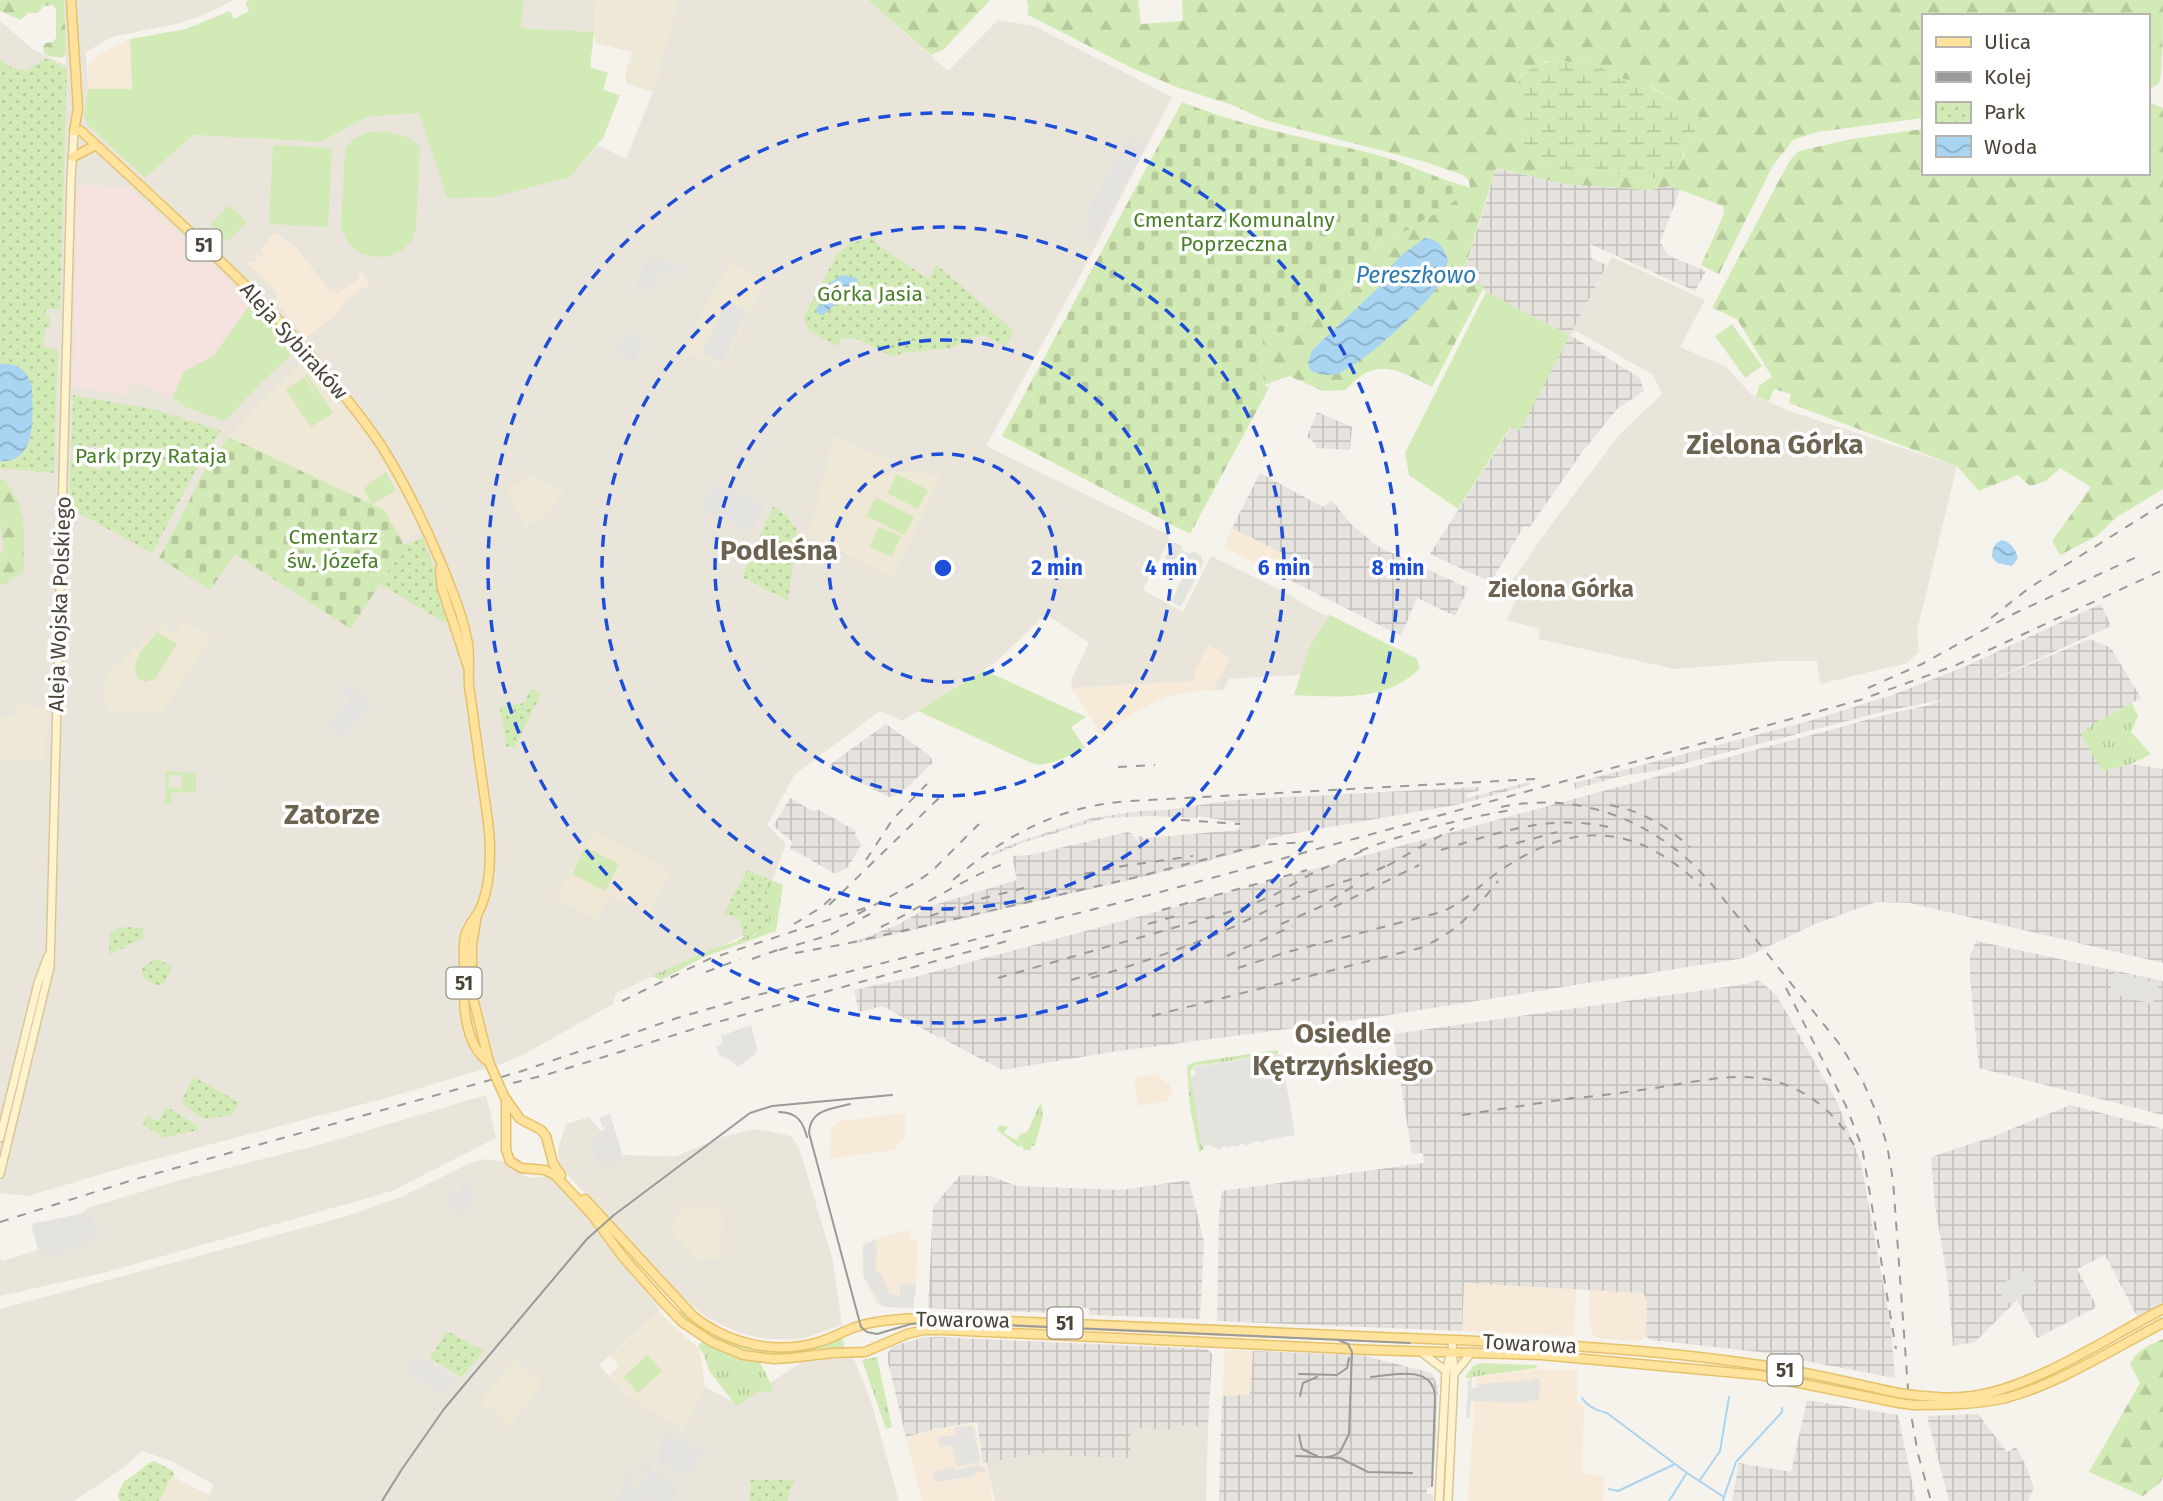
<svg xmlns="http://www.w3.org/2000/svg" width="2163" height="1501" viewBox="0 0 2163 1501" font-family="'Fira Sans',sans-serif">
	<style>
		.residential { fill: #eae5da }
		.commercial { fill: #f7ead8 }
		.industrial { fill: url(#industrial-grid) }
		.education { fill: #efe8d6 }
		.medical { fill: #f6e3e0 }
		.grass { fill: url(#grass-tufts) }
		.forest { fill: url(#forest-firs); fill-rule: evenodd }
		.wetland { fill: url(#wetland-marsh) }
		.cemetery { fill: url(#cemetery-stones) }
		.park { fill: url(#park-dots) }
		.garden { fill: #d2eab5 }
		.parking { fill: #e5e3e0 }
		.water { fill: url(#water-waves) }
		.lines { fill: none; stroke-linecap: round; stroke-linejoin: round }
		.stream { stroke: #a9d4f2; stroke-width: 2 }
		.secondary-casing { stroke: #d6c79b; stroke-width: 10 }
		.primary-casing { stroke: #e6c16a; stroke-width: 11 }
		.secondary { stroke: #fff3cd; stroke-width: 7 }
		.primary { stroke: #ffe39c; stroke-width: 8 }
		.tram { stroke: #9a9a9a; stroke-width: 2 }
		.rail { stroke: #9a9a9a; stroke-width: 2; stroke-dasharray: 9 9; stroke-linecap: butt }
		.primary-bridge-casing { stroke: #e6c16a; stroke-width: 11; stroke-linecap: butt }
		.primary-bridge { stroke: #ffe39c; stroke-width: 8 }
		.ring { fill: none; stroke: #1d4ed8; stroke-width: 3.5; stroke-dasharray: 12 9 }
		.labels { text-anchor: middle; dominant-baseline: central; stroke-width: 7; stroke-linejoin: round; paint-order: stroke }
		.shield { fill: #fff; stroke: #817c74; stroke-width: 2 }
		.shield-label { font-size: 19px; font-weight: bold; fill: #4b4439 }
		.park-label { font-size: 21px; fill: #4a7f2a; stroke: #fff }
		.street-label { font-size: 21px; fill: #4b4439; stroke: #fff }
		.water-label { font-size: 23px; font-style: italic; fill: #2e7ab2; stroke: #fff }
		.neighbourhood-label { font-size: 23px; font-weight: bold; fill: #6e6250; stroke: #fff }
		.district-label { font-size: 28px; font-weight: bold; fill: #6e6250; stroke: #fff }
		.centre { fill: #1d4ed8; stroke: #fff; stroke-width: 3.5 }
		.ring-label { font-size: 21px; text-anchor: middle; font-weight: bold; fill: #1d4ed8; stroke: #fff; stroke-width: 7; stroke-linejoin: round; paint-order: stroke }
	</style>
	<defs>
		<pattern id="industrial-grid" width="8" height="8" patternUnits="userSpaceOnUse" patternTransform="scale(1.75)"><rect width="8" height="8" fill="#e6e2dd"/><path d="M0 4h8M4 0v8" fill="none" stroke="#c7c3be"/></pattern>
		<pattern id="grass-tufts" width="24" height="20" patternUnits="userSpaceOnUse" patternTransform="scale(1.75)"><rect width="24" height="20" fill="#d2eab5"/><path d="M3 7l-1-3M5 7V3M7 7l1-3M15 17l-1-3M17 17v-4M19 17l1-3" fill="none" stroke="#b6ca9c"/></pattern>
		<pattern id="forest-firs" width="22" height="20" patternUnits="userSpaceOnUse" patternTransform="scale(1.75)"><rect width="22" height="20" fill="#d2eab5"/><path d="M5 1l3.5 6h-7zM16 11l3.5 6h-7z" fill="#b6ca9c"/></pattern>
		<pattern id="wetland-marsh" width="20" height="14" patternUnits="userSpaceOnUse" patternTransform="scale(1.75)"><rect width="20" height="14" fill="#d2eab5"/><path d="M1 5h8M5 5V1M11 12h8M15 12V8" fill="none" stroke="#b6ca9c"/></pattern>
		<pattern id="cemetery-stones" width="16" height="16" patternUnits="userSpaceOnUse" patternTransform="scale(1.75)"><rect width="16" height="16" fill="#d2eab5"/><path d="M2 7V4a2 2 0 0 1 4 0v3zM10 15v-3a2 2 0 0 1 4 0v3z" fill="#b6ca9c"/></pattern>
		<pattern id="park-dots" width="8" height="8" patternUnits="userSpaceOnUse" patternTransform="scale(1.75)"><rect width="8" height="8" fill="#d2eab5"/><path d="M2 2h.1M6 6h.1" fill="none" stroke="#b6ca9c" stroke-width="1.8" stroke-linecap="round"/></pattern>
		<pattern id="water-waves" width="16" height="10" patternUnits="userSpaceOnUse" patternTransform="scale(1.75)"><rect width="16" height="10" fill="#a9d4f2"/><path d="M0 5q4-4 8 0t8 0" fill="none" stroke="#8caec5"/></pattern>
	</defs>
	<rect width="100%" height="100%" fill="#f6f3ec"/>
	<g class="residential">
		<path d="M64,0H234L199,17L180,23L112,37L86,52L88,89L84,115L145,178L193,135L320,142L367,117L419,113L448,198L570,177L598,145L626,159L653,92L678,1L676,0H868L948,71L998,20L1034,26L1172,97L1087,263L986,446L1167,534L1169,540L1143,590L1183,612L1211,556L1292,596L1310,608L1324,615H1330L1310,646L1301,675L1229,679L1223,690H1213L1230,658L1195,681L1072,688L1071,680L1089,643L1046,614L996,662L902,721L880,711L795,774L767,825L786,844L753,931L715,949L616,993L613,1004L525,1054L501,1064L397,1095L129,1166L28,1196L0,1193V21L34,50L66,65Z"/>
		<path d="M524,0H595L594,32L521,28Z"/>
		<path d="M1612,257L1705,300L1680,347L1725,366L1751,394L1792,412L1957,466L1917,631L1919,652L1907,663L1820,684L1817,661H1779L1675,669L1538,639L1540,629L1507,620L1522,584L1511,582L1551,525L1619,435L1662,394L1653,375L1576,331L1570,335Z"/>
		<path d="M486,1095L496,1138L392,1191L107,1272L0,1296V1255L1,1260H5L38,1250L88,1208L180,1180L322,1144Z"/>
		<path d="M589,1117L620,1155L676,1156L723,1137L754,1129L791,1136L797,1144L802,1157L833,1261L842,1325L802,1339H766L739,1333L706,1317L682,1298L560,1167L558,1149L566,1124Z"/>
		<path d="M486,1159L502,1161L529,1178L551,1176L589,1217L630,1273L661,1310L599,1365L626,1394L683,1430L705,1387L737,1404L804,1361L853,1357L870,1398L899,1501H206L214,1485L169,1460L142,1451L126,1466L74,1501H0V1309L347,1216L401,1197L468,1164Z"/>
		<path d="M1175,1425L1208,1427L1206,1501H995L986,1462L1060,1450H1069L1070,1455L1130,1458L1131,1428L1174,1430Z"/>
	</g>
	<g class="commercial">
		<path d="M130,39L132,90L88,89V65L97,55Z"/>
		<path d="M278,234L280,237L296,247L329,290L338,293L359,279V274L362,271L370,284L346,300L339,312L309,336H305L276,302L277,292L247,263L258,262L254,256L257,253L262,256L264,254L261,250L272,235Z"/>
		<path d="M1232,528L1284,554L1276,573L1224,547Z"/>
		<path d="M1209,645L1230,658L1213,690L1179,693L1155,702L1132,714L1102,736L1072,688L1194,681V672Z"/>
		<path d="M1157,1074L1166,1083L1170,1082L1172,1095L1168,1096V1101L1138,1106L1134,1078Z"/>
		<path d="M905,1113V1136L894,1150L830,1159L831,1130L836,1124L841,1121Z"/>
		<path d="M910,1229V1237L912,1240H917L916,1293L914,1296V1308L884,1307L876,1303L862,1274L863,1243Z"/>
		<path d="M1463,1283L1576,1289L1574,1336L1462,1331Z"/>
		<path d="M1590,1289L1643,1293L1647,1300L1646,1336L1639,1341L1602,1339L1594,1336L1590,1327Z"/>
		<path d="M1225,1350L1253,1351L1250,1396H1222Z"/>
		<path d="M1536,1369L1577,1370V1405L1584,1406L1582,1474L1604,1476L1603,1501H1468L1476,1377Z"/>
		<path d="M975,1424L982,1465H986L993,1501H922L906,1438L933,1430Z"/>
	</g>
	<g class="industrial">
		<path d="M1495,168L1564,184L1649,190L1670,186L1680,190L1660,242L1669,256L1706,271L1695,291L1590,244L1592,259L1607,265L1570,335L1640,378L1644,391L1617,409L1583,451L1529,528L1524,526L1491,582L1430,554L1512,426L1519,430L1570,335L1486,292L1466,275L1465,267L1488,197Z"/>
		<path d="M1317,412L1352,427L1350,450L1316,448L1315,443L1307,437Z"/>
		<path d="M1260,473L1323,507L1332,501L1352,525L1377,546L1468,588L1455,616L1417,598L1401,636L1276,573L1284,554L1232,528Z"/>
		<path d="M2101,604L2111,626L1987,682L2090,639L2111,648L2141,698L2095,723L2102,771L2131,764L2163,769V963L1910,903L1876,902L1815,924L1744,958L1370,1018L1112,1052L1002,1070L945,1040L946,1037L939,1038L883,1006L859,1012L854,990L915,977L1896,712L1926,706L1947,699L1885,711L1659,770L1618,777L1575,789L1574,783L1806,722L1892,695L1964,667Z"/>
		<path d="M886,724L929,755L933,762L909,786L891,798L828,766Z"/>
		<path d="M1529,782L1530,785L1461,804L1284,835L1266,840V845L1190,866L853,944V942L897,925L931,906L1017,880L1012,856L1030,855L1128,832L1132,834L1137,841L1139,835L1144,838L1239,830L1240,823L1198,816L1197,818L1150,816L1106,818L1022,843L992,856L991,853L1021,841L1092,818L1140,811L1167,810L1233,800L1479,787V791L1466,793L1467,798Z"/>
		<path d="M790,798L813,811L819,810L856,831L855,834L861,845L848,867L835,874L790,848L793,842L773,826Z"/>
		<path d="M1976,941L2163,981V1115L1979,1068L1970,978V956Z"/>
		<path d="M1759,980L1777,996L1837,1102L1861,1163L1891,1328L1895,1378L1759,1352L1651,1340L1646,1336L1647,1300L1643,1293L1464,1283L1462,1331L1217,1321L1219,1214L1222,1191L1424,1163L1423,1153L1412,1154L1393,1034L1747,984Z"/>
		<path d="M2070,1105L2163,1129V1303L2137,1316L2105,1255L2077,1269L2097,1307L2037,1338L2017,1300L1975,1342L1953,1346L1948,1283L1935,1204L1931,1157L1992,1137Z"/>
		<path d="M960,1175L990,1176L1017,1186L1122,1190L1189,1180L1204,1242L1200,1319L1089,1315V1308H1080L1079,1314L928,1308L933,1207Z"/>
		<path d="M936,1337L1207,1349L1212,1354L1208,1427L1175,1425V1430L1131,1428L1130,1458L1070,1456L1069,1450H1060L983,1463L977,1422L935,1429L906,1437L888,1362V1353L892,1347L903,1343L921,1338Z"/>
		<path d="M1253,1351L1361,1355L1432,1373L1438,1387L1433,1487L1427,1488V1493L1433,1495V1501H1219L1222,1396L1250,1395Z"/>
		<path d="M1807,1400L1898,1415L1916,1501H1732L1739,1463L1791,1472Z"/>
		<path d="M1978,1414L2007,1452L2016,1447L2027,1468L2034,1488L2028,1501H1949L1927,1416Z"/>
	</g>
	<g class="education">
		<path d="M595,0H679L653,92L626,83V73L632,52L596,43L594,32Z"/>
		<path d="M731,262L765,280L724,368L690,354L687,347L711,295Z"/>
		<path d="M304,361L357,423L395,480L421,534L402,539L384,510L229,437L262,401Z"/>
		<path d="M835,434L875,455L876,453L888,459L881,475L906,471L941,476L893,577L808,536Z"/>
		<path d="M530,475L565,491L550,510L526,528L507,491Z"/>
		<path d="M184,620L211,638L162,712L108,710L104,703V692L107,674L163,624L174,634Z"/>
		<path d="M18,705L47,707L46,759L0,758V717H14Z"/>
		<path d="M593,831L671,871L649,913L610,895L597,920L556,899Z"/>
		<path d="M683,1207L718,1208L722,1212L721,1258L698,1260L671,1233L677,1215Z"/>
		<path d="M659,1312L700,1350L705,1387L683,1431L626,1394L610,1376L619,1365L610,1356Z"/>
		<path d="M515,1360L543,1383L510,1426L482,1403V1399Z"/>
		<path d="M172,1476L209,1495L206,1501H159Z"/>
	</g>
	<path class="medical" d="M77,185L123,187L126,189L130,185L134,192L252,302L214,355L184,372L172,397L147,386L128,384L127,395L73,387Z"/>
	<g class="grass">
		<path d="M2132,703L2138,716L2131,732L2151,754L2131,764L2102,771L2081,734L2095,723Z"/>
		<path d="M166,771L196,773V792L170,793L173,804L165,803L166,781H168L169,787L182,788V775H170L169,780H165Z"/>
		<path d="M747,870L783,885L776,931L704,957L661,980L652,976L714,948L735,942L744,937L740,922L742,920L724,913L728,905L750,924L753,935H755L749,913Z"/>
		<path d="M1278,1050V1054L1195,1066L1191,1070V1078L1204,1149L1199,1152L1190,1108L1187,1066L1195,1062Z"/>
		<path d="M1041,1102L1043,1116L1035,1146H1031V1150H1025L1021,1145L1018,1147L997,1130L1000,1125L1008,1127L1004,1132L1005,1134L1017,1140L1020,1134L1027,1132Z"/>
		<path d="M681,1309L702,1327L769,1350L842,1336L845,1349C774,1357 735,1363 677,1313Z"/>
		<path d="M702,1342L734,1356L760,1362L774,1391L757,1392L737,1407L710,1372L703,1353L698,1346Z"/>
		<path d="M877,1357L892,1427L886,1429L862,1360Z"/>
		<path d="M1480,1363L1536,1365L1537,1368L1472,1377V1379L1465,1377L1473,1366Z"/>
	</g>
	<g class="forest">
		<path d="M0,0H64L66,54L62,58L49,56L44,53L43,47L46,43L53,42L56,38V9L52,5L44,6L38,13H29L20,20L0,11Z"/>
		<path d="M868,0H990L943,50L931,55Z"/>
		<path d="M1026,0H1138L1141,24L1183,21L1182,0H2163C2163,18 2163,66 2160,80C2158,86 2153,88 2147,89V16H1923V118L1817,132L1793,140L1772,167L1719,274L1701,265L1724,214L1723,206L1670,186L1649,190L1564,184L1496,168L1465,267L1467,275L1484,287L1432,387C1398,370 1375,355 1346,390L1323,391L1289,376L1264,385L1261,358L1263,336L1307,326L1320,317L1360,265L1376,248L1448,206L1470,188L1469,181L1463,175L1425,162L1268,121L1232,105L1179,88L1132,68L1028,15V3ZM1558,60L1574,63L1585,61L1597,65L1619,78L1652,87L1699,117L1694,138L1684,149V157L1671,170L1662,172L1653,179L1624,176L1591,168L1561,170L1545,164L1540,158H1532L1522,149L1524,106L1521,75L1545,62ZM1391,266L1437,288L1386,340L1342,372L1312,350L1379,287Z"/>
		<path d="M2147,101L2163,108V489L2117,517L2097,536L2060,555L2052,541L2091,487L2060,468L2046,481L2030,486L2018,475L1979,491L1957,466L1789,403L1791,394L1774,389L1769,401L1756,396L1759,386L1772,377L1737,319L1712,308L1777,184L1791,159L1799,151L1852,139L1923,129V173H2147Z"/>
		<path d="M0,479H5C10,489 19,499 21,510C25,525 25,558 23,573L9,580L8,583L0,585V553H4L0,520Z"/>
		<path d="M2163,1339V1476L2160,1483L2143,1496L2089,1472L2140,1383L2130,1364C2136,1350 2150,1345 2163,1339Z"/>
	</g>
	<path class="wetland" d="M1558,60L1574,63L1585,61L1597,65L1619,78L1642,82L1700,117L1701,122L1696,129L1694,138L1684,149L1681,164L1671,170L1662,172L1653,179L1624,176L1591,168L1561,170L1549,167L1540,158H1532L1522,149C1522,136 1524,123 1523,110C1523,104 1519,102 1517,95C1512,73 1540,63 1558,60Z"/>
	<g class="cemetery">
		<path d="M1182,102C1243,127 1309,138 1374,154C1407,163 1437,179 1471,188L1448,206L1376,248L1360,265L1320,317L1307,327L1263,336L1261,358L1264,385L1269,388L1190,534L1002,436Z"/>
		<path d="M229,437L384,510L404,545L351,629L235,554L210,590L159,558L207,467Z"/>
	</g>
	<g class="park">
		<path d="M0,58L8,66L26,71L47,58L67,69L60,309H46L45,316L50,317V327L45,329L43,346L58,350L54,473L0,468Z"/>
		<path d="M875,237L876,243L928,279L937,265L1014,331L1005,346L982,335L951,348L902,353L893,357L858,339L842,338L838,346L810,332L803,318L836,256L850,243Z"/>
		<path d="M73,395L157,410L221,431L200,462L152,553L70,508V460L99,470L105,464V451L100,446C90,446 81,449 71,450Z"/>
		<path d="M773,507L786,515L797,530L788,601L742,577Z"/>
		<path d="M423,538L437,577L438,593L447,622L445,623L380,584L404,545Z"/>
		<path d="M531,689L541,694L514,748L506,746L500,707L524,703Z"/>
		<path d="M747,870L766,878L769,921L762,930L745,937L740,922L742,920L724,913Z"/>
		<path d="M121,927L143,928V938L109,955V937L111,932Z"/>
		<path d="M157,959L171,966L170,973L162,985H156L143,978L142,967Z"/>
		<path d="M194,1077L239,1102L232,1115L203,1119L181,1102Z"/>
		<path d="M167,1107L198,1126V1130L162,1138C157,1130 147,1131 143,1123L147,1116L158,1121Z"/>
		<path d="M447,1331L484,1351L462,1377L430,1358Z"/>
		<path d="M154,1461L173,1471L175,1477L172,1476L159,1501H120L117,1496L124,1481C136,1476 144,1464 154,1461Z"/>
		<path d="M750,1480H794L787,1501H750Z"/>
	</g>
	<g class="garden">
		<path d="M250,0H524L521,28L594,32L590,67L608,73L603,90L620,95L603,138L570,177L494,197L447,198L419,113L367,117L320,142L193,135L145,178L88,125L84,115L88,89H132L130,39L186,29L230,11L234,19L249,11L245,3Z"/>
		<path d="M386,131L409,138L420,147L416,228L412,240L404,249L390,256L374,257L358,252L348,243L341,228L345,150L353,139L369,132Z"/>
		<path d="M273,145L332,148L328,227L269,224Z"/>
		<path d="M229,205L247,222L227,242L210,225Z"/>
		<path d="M1486,292L1570,335L1520,431L1511,426L1458,509L1409,475L1405,453Z"/>
		<path d="M252,302L296,351L261,383L225,421L186,407L172,397L184,372L214,355Z"/>
		<path d="M1732,324L1762,366L1745,378L1715,336Z"/>
		<path d="M307,374L333,413L311,427L286,390L304,377L322,403L305,376Z"/>
		<path d="M386,472L396,491L372,504L363,488Z"/>
		<path d="M897,474L928,490L918,509L887,493Z"/>
		<path d="M876,497L914,517L905,535L866,516Z"/>
		<path d="M879,527L901,536L892,557L869,547Z"/>
		<path d="M1330,615L1417,659L1420,668C1387,702 1338,697 1294,695L1310,646Z"/>
		<path d="M157,632L177,644L155,679L146,682L139,680C128,660 145,648 157,632Z"/>
		<path d="M984,670L1086,717L1071,727L1085,748C1067,756 1050,768 1031,763L918,711Z"/>
		<path d="M585,847L619,864L605,891L572,874Z"/>
		<path d="M647,1355L662,1371L638,1393L624,1377Z"/>
	</g>
	<g class="parking">
		<path d="M1129,138L1145,146L1094,241L1083,234L1093,216L1087,212Z"/>
		<path d="M659,257L691,272L688,277L675,271L672,276L660,271L653,287L647,284L643,291L633,292L648,258L656,262Z"/>
		<path d="M731,303L747,311L723,363L702,353L725,305Z"/>
		<path d="M626,331L645,339L634,362L620,356L621,351L617,350Z"/>
		<path d="M714,484L730,492L732,489L764,505L752,530L749,529L748,531L702,508Z"/>
		<path d="M1174,542L1183,547L1182,550L1190,554L1193,551L1202,556L1201,559L1204,561L1181,607L1171,602L1185,572L1188,574L1189,572L1164,559Z"/>
		<path d="M347,684L367,701L365,704L368,707L342,738L328,726L351,699L341,691Z"/>
		<path d="M2115,972L2159,984L2153,1004L2109,993Z"/>
		<path d="M751,1025L757,1048L755,1054L738,1067L732,1061L720,1056L716,1046L723,1044L721,1036Z"/>
		<path d="M1281,1054L1295,1135L1265,1140L1264,1143L1258,1141L1252,1142L1247,1146L1241,1143L1238,1147L1232,1145L1229,1148L1223,1146L1220,1150L1210,1145L1201,1146L1191,1078L1196,1074L1193,1069L1195,1067Z"/>
		<path d="M610,1114L622,1153L619,1155L621,1159L613,1160V1168L594,1159L595,1151L592,1146L600,1132L606,1128L605,1127H602L600,1118Z"/>
		<path d="M465,1177L475,1200L467,1210L457,1216L447,1197L462,1190L458,1180Z"/>
		<path d="M80,1214L92,1215L97,1234L90,1236L91,1244L44,1257L42,1250H38L31,1224Z"/>
		<path d="M878,1239L875,1246L877,1248L876,1271L880,1272L889,1293L894,1295H900V1284L916,1285L913,1308L887,1307L880,1304L864,1277L863,1246Z"/>
		<path d="M2028,1269L2037,1287L2006,1304L1997,1286Z"/>
		<path d="M416,1355L455,1380L444,1395L407,1371Z"/>
		<path d="M1533,1378H1540L1539,1400L1528,1401V1403L1471,1401L1470,1418H1466L1468,1380H1472L1471,1388H1478L1479,1384L1521,1381V1379L1532,1380Z"/>
		<path d="M973,1426L980,1462L957,1466L951,1445L940,1447L937,1437L956,1435L955,1427Z"/>
		<path d="M673,1435L703,1452L690,1474L686,1477L658,1462L660,1458L661,1436Z"/>
		<path d="M641,1460L652,1465L650,1471L679,1486L672,1501H654L657,1496L660,1497L662,1489L657,1495L653,1493L655,1495L652,1501H615L621,1495L620,1492L629,1469L635,1471L629,1483L639,1488L648,1471L638,1464Z"/>
		<path d="M979,1465L980,1468L985,1467L986,1471L975,1473V1476L935,1482L933,1472L954,1466L955,1470Z"/>
	</g>
	<g class="water">
		<path d="M1425,238C1439,239 1444,248 1448,261C1445,270 1443,279 1438,286C1425,307 1359,368 1336,374C1327,376 1318,375 1310,370L1308,363L1312,350L1379,287L1391,266L1403,254Z"/>
		<path d="M843,275L857,278L858,281C848,294 835,305 823,315H820L816,311C823,296 827,281 843,275Z"/>
		<path d="M0,364C17,362 28,371 32,387C32,413 39,463 0,461Z"/>
		<path d="M2002,540C2012,543 2015,549 2018,558L2012,566L1997,563L1992,557C1992,548 1994,544 2002,540Z"/>
	</g>
	<g class="lines">
		<g class="stream">
			<path d="M1582,1398C1587,1406 1598,1411 1607,1413L1687,1473L1724,1497L1723,1501"/>
			<path d="M1700,1480L1720,1451L1729,1397"/>
			<path d="M1609,1489L1618,1491L1675,1464"/>
			<path d="M1724,1497L1736,1462L1782,1412V1408"/>
			<path d="M1669,1501L1686,1474"/>
		</g>
		<defs>
			<g id="secondary">
				<path d="M0,1138L38,983L48,956"/>
				<path d="M0,1174L50,967L71,179L74,131"/>
				<path d="M1420,1351L1446,1371"/>
				<path d="M1454,1374L1472,1352"/>
				<path d="M1439,1501L1446,1371L1451,1352"/>
				<path d="M1448,1501L1454,1374L1452,1340"/>
			</g>
			<g id="primary">
				<path d="M71,0L78,109L74,131"/>
				<path d="M74,131H81C168,212 258,290 333,382C351,404 369,426 384,450C405,484 423,521 439,558C450,585 463,615 468,644C470,658 468,671 469,686C474,719 478,753 483,786C486,808 490,829 490,850C490,870 488,895 478,913C473,920 468,926 465,936C463,946 464,957 464,968C463,996 462,1044 489,1062"/>
				<path d="M73,157L96,145"/>
				<path d="M440,569L442,588L468,667"/>
				<path d="M477,915L472,945V994L489,1062"/>
				<path d="M506,1099L520,1119L541,1130L546,1136L553,1163L561,1175"/>
				<path d="M506,1100V1150L510,1161L521,1168L545,1170L555,1175L592,1215L623,1257L662,1301L682,1322L712,1342L743,1355L774,1359L790,1358L832,1353L865,1352L907,1334L924,1330H944L1372,1350L1541,1355L1759,1375L1899,1403"/>
				<path d="M585,1199L692,1315C728,1344 775,1355 819,1342C833,1338 845,1330 859,1326C876,1320 919,1317 938,1318C1085,1325 1232,1331 1380,1337C1504,1342 1630,1346 1753,1364C1802,1370 1850,1383 1898,1393"/>
				<path d="M1913,1395C1933,1397 1953,1399 1973,1396C2035,1387 2107,1338 2163,1309"/>
				<path d="M1914,1405C1945,1405 1976,1405 2006,1398C2056,1385 2117,1347 2163,1323"/>
			</g>
		</defs>
		<use href="#secondary" class="secondary-casing"/>
		<use href="#primary" class="primary-casing"/>
		<use href="#secondary" class="secondary"/>
		<use href="#primary" class="primary"/>
		<g class="tram">
			<path d="M850,1104C832,1109 810,1109 809,1133L861,1327L867,1332L877,1334L911,1324L939,1322L1410,1343"/>
			<path d="M779,1112C797,1112 803,1122 807,1137"/>
			<path d="M1299,1374L1337,1375L1347,1368L1349,1358"/>
			<path d="M1371,1377C1393,1374 1434,1365 1435,1397L1432,1486"/>
			<path d="M1300,1396L1303,1383L1317,1377"/>
			<path d="M1299,1435L1302,1449L1317,1456"/>
			<path d="M1296,1456L1340,1458L1368,1472L1412,1473"/>
			<path d="M1327,1457L1333,1456L1340,1452L1349,1434L1352,1352L1348,1344L1338,1340"/>
			<path d="M382,1501L402,1469L444,1409L587,1239L614,1215L750,1113L772,1106L892,1095"/>
		</g>
		<g class="rail">
			<path d="M1991,618L2029,588L2163,504"/>
			<path d="M1868,688L1922,664L2009,616L2143,554"/>
			<path d="M1118,767L1155,765"/>
			<path d="M1610,805C1642,811 1666,826 1690,847"/>
			<path d="M1501,807C1583,790 1661,823 1714,887L1841,1046L1864,1084L1878,1116L1887,1145L1893,1180L1909,1403L1918,1454L1931,1501"/>
			<path d="M1181,820L1240,824"/>
			<path d="M1499,848L1557,832"/>
			<path d="M1441,850C1502,832 1549,813 1613,828"/>
			<path d="M1360,851C1408,832 1460,819 1511,810"/>
			<path d="M866,860L893,819L927,784"/>
			<path d="M1387,866L1454,828"/>
			<path d="M1084,874L1123,866L1193,856"/>
			<path d="M953,880C1007,834 1059,806 1130,801L1535,779"/>
			<path d="M829,905L940,797"/>
			<path d="M1334,907L1419,865"/>
			<path d="M1162,910L1307,870"/>
			<path d="M858,914L913,884L931,872L979,824"/>
			<path d="M930,916L980,899L1024,888"/>
			<path d="M794,924L820,908L834,896"/>
			<path d="M1148,924L1179,915"/>
			<path d="M1281,924L1320,907L1360,882"/>
			<path d="M881,927C924,906 962,879 1008,862"/>
			<path d="M779,950L830,935L870,914"/>
			<path d="M795,953L845,944L1133,878L1260,845L1322,841"/>
			<path d="M1227,956L1293,926"/>
			<path d="M752,959L786,947"/>
			<path d="M1238,968L1284,953L1441,912C1464,903 1479,886 1498,872C1573,820 1635,822 1701,886"/>
			<path d="M706,972L740,959"/>
			<path d="M998,978L1243,908L1274,895L1311,874L1367,849"/>
			<path d="M1091,978C1134,965 1176,951 1217,934C1243,923 1268,909 1295,898C1328,884 1364,879 1395,861"/>
			<path d="M1071,980L1098,972"/>
			<path d="M1786,988L1846,1106L1862,1147L1896,1349"/>
			<path d="M622,1001L709,959L865,908"/>
			<path d="M1152,1016L1420,948C1458,932 1473,912 1498,881"/>
			<path d="M513,1083L549,1074L700,1027L1014,939"/>
			<path d="M1566,1099C1598,1096 1629,1092 1661,1087C1687,1083 1715,1077 1741,1077C1789,1076 1831,1104 1854,1145"/>
			<path d="M1462,1115L1573,1098"/>
			<path d="M0,1222L136,1179L519,1072L677,1018L746,998L1157,893L1860,700L1954,666L2163,570"/>
		</g>
		<defs>
			<g id="primary-bridge">
				<path d="M489,1062L505,1098"/>
				<path d="M1898,1393L1913,1395"/>
				<path d="M1899,1403L1914,1405"/>
			</g>
		</defs>
		<use href="#primary-bridge" class="primary-bridge-casing"/>
		<use href="#primary-bridge" class="primary-bridge"/>
	</g>
	<g class="ring">
		<circle cx="943" cy="568" r="114"/>
		<circle cx="943" cy="568" r="228"/>
		<circle cx="943" cy="568" r="341"/>
		<circle cx="943" cy="568" r="455"/>
	</g>
	<g class="labels">
		<g class="shield">
			<rect x="186.5" y="229.5" width="35" height="31" rx="5"/>
			<rect x="446.5" y="967.5" width="35" height="31" rx="5"/>
			<rect x="1047.5" y="1307.5" width="35" height="31" rx="5"/>
			<rect x="1767.5" y="1354.5" width="35" height="31" rx="5"/>
		</g>
		<g class="shield-label">
			<text x="204" y="245">51</text>
			<text x="464" y="983">51</text>
			<text x="1065" y="1323">51</text>
			<text x="1785" y="1370">51</text>
		</g>
		<g class="park-label">
			<text x="1234" y="220">Cmentarz Komunalny<tspan x="1234" dy="24">Poprzeczna</tspan></text>
			<text x="870" y="294">Górka Jasia</text>
			<text x="151" y="456">Park przy Rataja</text>
			<text x="333" y="537">Cmentarz<tspan x="333" dy="24">św. Józefa</tspan></text>
		</g>
		<g class="street-label">
			<text transform="translate(294 341) rotate(48)">Aleja Sybiraków</text>
			<text transform="translate(60 604) rotate(-88)">Aleja Wojska Polskiego</text>
			<text transform="translate(963 1320) rotate(1)">Towarowa</text>
			<text transform="translate(1530 1344) rotate(3)">Towarowa</text>
		</g>
		<g class="water-label">
			<text x="1416" y="275">Pereszkowo</text>
		</g>
		<g class="neighbourhood-label">
			<text x="1561" y="589">Zielona Górka</text>
		</g>
		<g class="district-label">
			<text x="1775" y="444">Zielona Górka</text>
			<text x="779" y="550">Podleśna</text>
			<text x="332" y="814">Zatorze</text>
			<text x="1343" y="1033">Osiedle<tspan x="1343" dy="32">Kętrzyńskiego</tspan></text>
		</g>
	</g>
	<circle cx="943" cy="568" r="10" class="centre"/>
	<g class="ring-label">
		<text x="1057" y="575">2 min</text>
		<text x="1171" y="575">4 min</text>
		<text x="1284" y="575">6 min</text>
		<text x="1398" y="575">8 min</text>
	</g>
	<rect x="1922" y="14" width="228" height="161" fill="#ffffff" stroke="#b7b4b0" stroke-width="2"/>
	<rect x="1936" y="37" width="35" height="10" fill="#ffe39c" stroke="#b7b4b0" stroke-width="2"/>
	<text x="1984" y="49" font-size="21" fill="#4b4439">Ulica</text>
	<rect x="1936" y="72" width="35" height="10" fill="#9a9a9a" stroke="#b7b4b0" stroke-width="2"/>
	<text x="1984" y="84" font-size="21" fill="#4b4439">Kolej</text>
	<rect x="1936" y="102" width="35" height="21" fill="url(#park-dots)" stroke="#b7b4b0" stroke-width="2"/>
	<text x="1984" y="119" font-size="21" fill="#4b4439">Park</text>
	<rect x="1936" y="136" width="35" height="21" fill="url(#water-waves)" stroke="#b7b4b0" stroke-width="2"/>
	<text x="1984" y="154" font-size="21" fill="#4b4439">Woda</text>
</svg>
